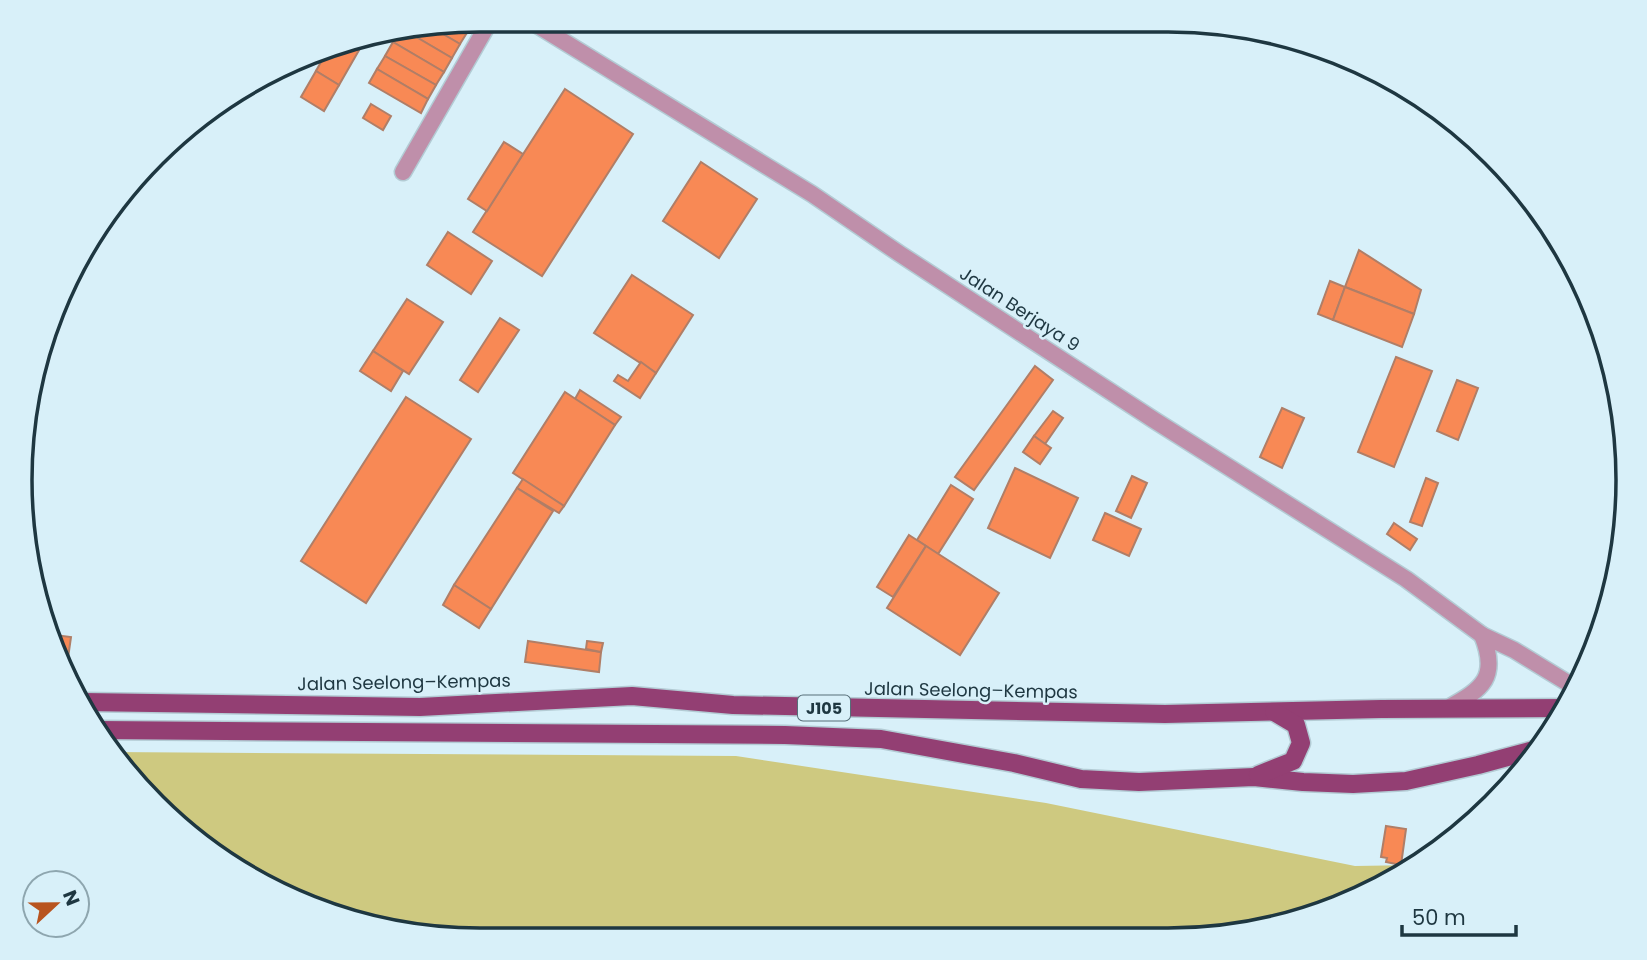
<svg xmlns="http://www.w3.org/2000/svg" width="1647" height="960" viewBox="0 0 1647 960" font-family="Poppins,sans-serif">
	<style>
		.green { fill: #cec980 }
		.building { fill: #f88955; stroke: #b07e67; stroke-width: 2 }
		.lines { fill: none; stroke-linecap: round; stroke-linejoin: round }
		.minor-casing { stroke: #b3cbd4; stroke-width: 19 }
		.primary-casing { stroke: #b3cbd4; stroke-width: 21 }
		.minor { stroke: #bf8faa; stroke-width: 16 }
		.primary { stroke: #933f73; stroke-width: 18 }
		.labels { text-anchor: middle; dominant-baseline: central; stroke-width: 5; stroke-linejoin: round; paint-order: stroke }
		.shield { fill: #d8f0f9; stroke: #566e78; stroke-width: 2 }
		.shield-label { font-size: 16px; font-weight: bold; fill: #1e3741 }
		.street-label { font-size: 18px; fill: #1e3741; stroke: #d8f0f9 }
		.rim { fill: none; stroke: #1e3741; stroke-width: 3.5 }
	</style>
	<rect width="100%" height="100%" fill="#d8f0f9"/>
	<path class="green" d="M110,752L736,756L1046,803L1355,866L1415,865L1398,879L1315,916L1198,940H449L332,916L224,863L114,760Z"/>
	<g class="building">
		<path d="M474,20L468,31L455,23Z"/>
		<path d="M455,23L468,31L460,44L431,27Z"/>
		<path d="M431,27L460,44L452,58L406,31Z"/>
		<path d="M406,31L452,58L444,72L393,42L398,33Z"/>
		<path d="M366,38L339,85L316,71L331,44Z"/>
		<path d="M393,42L444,72L436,85L385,56Z"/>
		<path d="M385,56L436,85L428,99L377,69Z"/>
		<path d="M377,69L428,99L421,113L369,83Z"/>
		<path d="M316,71L339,85L324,111L301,97Z"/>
		<path d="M565,89L633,134L542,276L473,232Z"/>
		<path d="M371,104L391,116L383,130L363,118Z"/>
		<path d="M504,142L523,154L487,211L468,199Z"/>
		<path d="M701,162L757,199L719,258L663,221Z"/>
		<path d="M448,232L492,261L471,294L427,265Z"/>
		<path d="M1359,250L1421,290L1414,314L1345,287Z"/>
		<path d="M632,275L693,315L656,373L594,333Z"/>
		<path d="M1330,281L1345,287L1333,320L1318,314Z"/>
		<path d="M1345,287L1414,314L1402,347L1333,320Z"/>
		<path d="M407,299L443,322L409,374L373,351Z"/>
		<path d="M500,318L519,330L478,392L460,380Z"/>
		<path d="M373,351L403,371L391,391L360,371Z"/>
		<path d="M1396,357L1432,371L1394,467L1358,452Z"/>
		<path d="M641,362L656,373L640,398L614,381L618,375L628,381Z"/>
		<path d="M1035,366L1053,380L974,490L955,477Z"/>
		<path d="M1457,380L1478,388L1458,440L1437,431Z"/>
		<path d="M580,390L621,417L615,425L575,399Z"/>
		<path d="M565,392L615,425L564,506L513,473Z"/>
		<path d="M406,397L471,439L366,603L301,561Z"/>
		<path d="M1282,408L1304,418L1282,468L1260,457Z"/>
		<path d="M1053,411L1063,418L1045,444L1034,436Z"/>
		<path d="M1034,436L1051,448L1040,464L1023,452Z"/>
		<path d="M1015,468L1078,498L1050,558L988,528Z"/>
		<path d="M1132,476L1147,483L1131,518L1116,511Z"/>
		<path d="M1426,478L1438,483L1422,526L1410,522Z"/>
		<path d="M523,479L564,506L559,513L517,488Z"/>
		<path d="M951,485L973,499L938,554L917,540Z"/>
		<path d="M517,488L553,511L491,609L454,585Z"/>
		<path d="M1105,513L1141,529L1129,556L1093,540Z"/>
		<path d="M1394,523L1417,539L1410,550L1387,534Z"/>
		<path d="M909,535L926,546L893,597L877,587Z"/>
		<path d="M926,546L999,593L960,655L887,608Z"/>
		<path d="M454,585L491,609L479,628L443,605Z"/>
		<path d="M47,634L71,637L67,665H63Z"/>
		<path d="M528,641L601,652L599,672L525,662Z"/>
		<path d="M587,641L603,643L601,652L586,649Z"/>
		<path d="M1386,826L1406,829L1401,865L1386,862L1387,858L1381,857Z"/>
	</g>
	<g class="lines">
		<defs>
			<g id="minor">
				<path d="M534,19L532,22L812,194L900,254L1154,420L1406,579L1482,635"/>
				<path d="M403,172L491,19"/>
				<path d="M1448,708C1483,689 1499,677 1482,635L1514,650L1576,688"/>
			</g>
			<g id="primary">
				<path d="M83,702L420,707L632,696L733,705L1165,714L1381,709L1565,708"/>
				<path d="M98,730L785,735L881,739L1014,763L1081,779L1139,782L1254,777L1303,782L1353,784L1406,781L1478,765L1541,748"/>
				<path d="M1258,775L1293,761L1301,743L1296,725L1274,712"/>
			</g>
		</defs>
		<use href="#minor" class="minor-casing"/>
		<use href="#primary" class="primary-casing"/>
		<use href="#minor" class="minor"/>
		<use href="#primary" class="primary"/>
	</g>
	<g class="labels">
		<rect class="shield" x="798" y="695.5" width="52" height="25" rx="5"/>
		<g class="shield-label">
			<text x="824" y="708">J105</text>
		</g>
		<g class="street-label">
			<text transform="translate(1020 309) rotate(33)">Jalan Berjaya 9</text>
			<text transform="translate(404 682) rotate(-1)">Jalan Seelong–Kempas</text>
			<text transform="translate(971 690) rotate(1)">Jalan Seelong–Kempas</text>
		</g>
	</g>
	<path d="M0 0H1647V960H0ZM480 32H1168A448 448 0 0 1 1616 480V480A448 448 0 0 1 1168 928H480A448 448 0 0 1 32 480V480A448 448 0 0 1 480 32Z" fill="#d8f0f9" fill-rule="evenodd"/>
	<path class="rim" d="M480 32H1168A448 448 0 0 1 1616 480V480A448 448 0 0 1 1168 928H480A448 448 0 0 1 32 480V480A448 448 0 0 1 480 32Z"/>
	<g transform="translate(56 904) rotate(68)"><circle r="33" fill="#d8f0f9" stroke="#8ea6af" stroke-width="2"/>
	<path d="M0-5L12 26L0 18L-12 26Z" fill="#b8541f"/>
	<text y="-10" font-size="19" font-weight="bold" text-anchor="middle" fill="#1e3741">N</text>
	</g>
	<path d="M1402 925v10h114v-10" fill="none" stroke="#1e3741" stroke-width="3.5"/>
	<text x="1412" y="925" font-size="21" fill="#1e3741" stroke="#d8f0f9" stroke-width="5" paint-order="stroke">50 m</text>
</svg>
